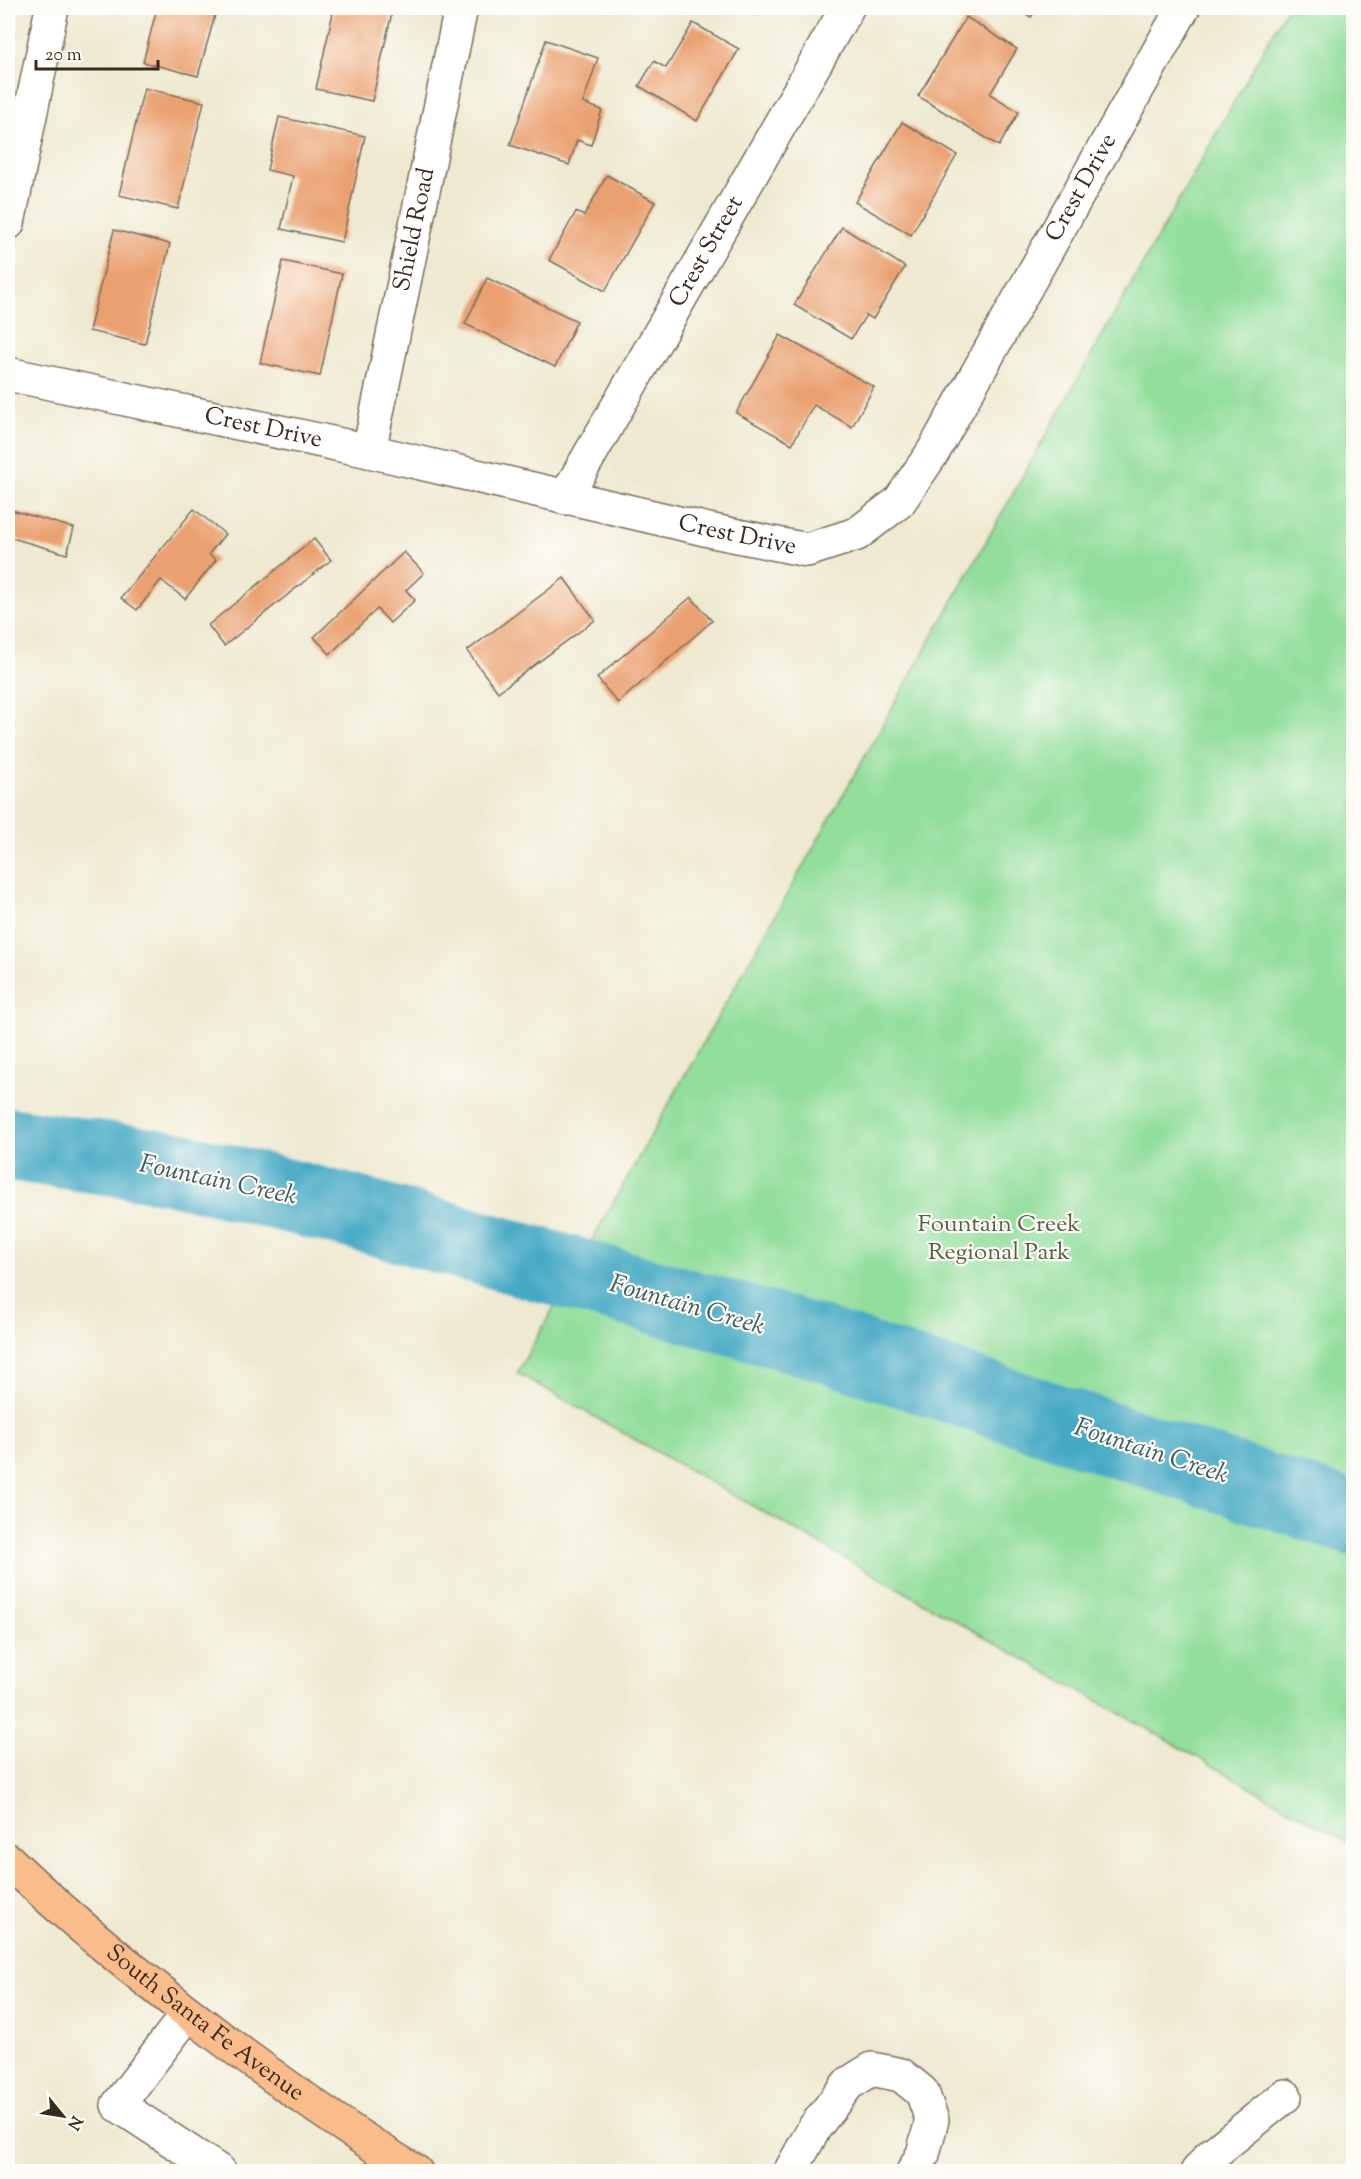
<svg xmlns="http://www.w3.org/2000/svg" width="1361" height="2179" viewBox="0 0 1361 2179" font-family="'Sorts Mill Goudy',serif">
	<style>
		.green { fill: #92de9b; stroke: #66845c; stroke-width: 1.5 }
		.lines { fill: none; stroke-linecap: round; stroke-linejoin: round }
		.river { stroke: #45a9c4; stroke-width: 74 }
		.building { fill: #eaa070 }
		.minor-casing { stroke: #7a6d5c; stroke-width: 36 }
		.major-casing { stroke: #7a6d5c; stroke-width: 36 }
		.minor { stroke: #fff; stroke-width: 33 }
		.major { stroke: #fabc8b; stroke-width: 33 }
		.labels { text-anchor: middle; dominant-baseline: central; stroke-width: 4.5; stroke-linejoin: round; paint-order: stroke }
		.street-label { font-size: 24px; fill: #3b2a1e; stroke: #fdfcf7 }
		.park-label { font-size: 24px; fill: #556044; stroke: #fdfcf7 }
		.water-label { font-size: 26px; font-style: italic; fill: #3f5d60; stroke: #fdfcf7 }
	</style>
	<rect width="100%" height="100%" fill="#fdfcf7"/>
	<filter id="ink" filterUnits="userSpaceOnUse"><feTurbulence type="fractalNoise" baseFrequency=".0167" numOctaves="2"/><feDisplacementMap in="SourceGraphic" scale="12" xChannelSelector="R" yChannelSelector="G"/><feConvolveMatrix kernelMatrix="1 2 1 2 8 2 1 2 1" color-interpolation-filters="sRGB"/></filter>
	<filter id="wash" filterUnits="userSpaceOnUse"><feTurbulence type="fractalNoise" baseFrequency=".008" numOctaves="4" result="noise"/><feDisplacementMap in="SourceGraphic" scale="24" xChannelSelector="R" yChannelSelector="G"/><feGaussianBlur stdDeviation="1.35" result="paint"/><feColorMatrix in="noise" values="0 0 0 0 0 0 0 0 0 0 0 0 0 0 0 0 0 1.4 0 .05"/><feComposite in="paint" operator="in"/></filter>
	<g filter="url(#wash)">
		<rect width="100%" height="100%" fill="#eee9d0"/>
		<path class="green" d="M1287,8H1354L1353,1845L517,1373Z"/>
		<g class="lines">
			<path class="river" d="M8,1144L175,1168L360,1214L813,1341L1354,1519"/>
		</g>
		<g id="blocks">
			<g class="building">
				<path d="M157,8H217L198,76L143,62Z"/>
				<path d="M334,8H393L372,101L316,89Z"/>
				<path d="M747,8H764L759,15Z"/>
				<path d="M1015,8H1037L1031,17Z"/>
				<path d="M966,17L1017,49L990,94L1019,112L999,146L918,96Z"/>
				<path d="M693,23L739,49L697,121L639,86L654,61L666,68Z"/>
				<path d="M546,40L598,58L583,103L602,110L591,145L577,140L569,165L510,145Z"/>
				<path d="M144,88L204,102L178,209L119,195Z"/>
				<path d="M279,117L365,136L342,242L281,229L293,176L267,170Z"/>
				<path d="M902,122L957,155L911,235L855,202Z"/>
				<path d="M607,175L655,202L605,291L549,260L576,212L584,216Z"/>
				<path d="M842,227L905,267L873,319L866,315L851,339L794,305Z"/>
				<path d="M114,230L170,244L145,344L89,331Z"/>
				<path d="M283,261L342,274L320,376L260,363Z"/>
				<path d="M487,278L577,321L555,367L465,324Z"/>
				<path d="M780,335L874,387L852,427L814,405L792,444L736,413Z"/>
				<path d="M8,509L74,528L67,554L12,538L10,546L8,545Z"/>
				<path d="M194,509L225,534L209,554L216,560L185,599L161,580L137,610L121,598Z"/>
				<path d="M314,539L331,560L224,646L208,625Z"/>
				<path d="M404,552L424,573L406,590L415,600L390,623L377,609L330,654L314,637Z"/>
				<path d="M564,578L595,620L498,692L467,651Z"/>
				<path d="M691,597L712,621L618,703L597,678Z"/>
			</g>
		</g>
	</g>
	<g filter="url(#ink)">
		<use href="#blocks" fill-opacity="0" stroke="#7a6d5c" stroke-width="1.5"/>
		<g class="lines">
			<defs>
				<g id="minor">
					<path d="M8,223L52,8"/>
					<path id="s1" d="M8,374L369,451L713,531L807,550L857,534L899,502L933,452L1183,8"/>
					<path id="s2" d="M369,451L461,8"/>
					<path id="s3" d="M565,498L847,8"/>
					<path d="M188,2013L118,2105L220,2172"/>
					<path d="M790,2172L815,2127L848,2084L872,2069L901,2075L922,2092L932,2120L923,2154L913,2172"/>
					<path d="M1197,2172L1209,2157L1285,2096"/>
				</g>
				<g id="major">
					<path id="s4" d="M8,1860C74,1924 147,1982 221,2038C284,2085 348,2131 416,2172"/>
				</g>
			</defs>
			<use href="#minor" class="minor-casing"/>
			<use href="#major" class="major-casing"/>
			<use href="#minor" class="minor"/>
			<use href="#major" class="major"/>
		</g>
	</g>
	<g class="labels">
		<g class="street-label">
			<text stroke="none"><textPath href="#s1" startOffset="1287">Crest Drive</textPath></text>
			<text stroke="none"><textPath href="#s2" startOffset="226">Shield Road</textPath></text>
			<text stroke="none"><textPath href="#s3" startOffset="284">Crest Street</textPath></text>
			<text stroke="none"><textPath href="#s1" startOffset="261">Crest Drive</textPath></text>
			<text stroke="none"><textPath href="#s1" startOffset="747">Crest Drive</textPath></text>
			<text stroke="none"><textPath href="#s4" startOffset="256">South Santa Fe Avenue</textPath></text>
		</g>
		<g class="park-label">
			<text x="999" y="1225">Fountain Creek<tspan x="999" dy="28">Regional Park</tspan></text>
		</g>
		<g class="water-label">
			<text transform="translate(218 1181) rotate(12)">Fountain Creek</text>
			<text transform="translate(687 1306) rotate(16)">Fountain Creek</text>
			<text transform="translate(1151 1452) rotate(18)">Fountain Creek</text>
		</g>
	</g>
	<rect width="1361" height="2179" fill="none" stroke="#fdfcf7" stroke-width="30"/>
	<g transform="translate(63 2116) rotate(120)" stroke="#fdfcf7" stroke-width="4.5" paint-order="stroke">
	<path d="M0-4.5L10 22L0 15L-10 22Z" fill="#3b2a1e"/>
	<text y="-9" font-size="16" font-weight="bold" text-anchor="middle" fill="#3b2a1e">N</text>
	</g>
	<path d="M36 60v9h122v-9" fill="none" stroke="#3b2a1e" stroke-width="3"/>
	<text x="45" y="60" font-size="18" fill="#3b2a1e" stroke="#fdfcf7" stroke-width="4.5" paint-order="stroke">20 m</text>
</svg>
